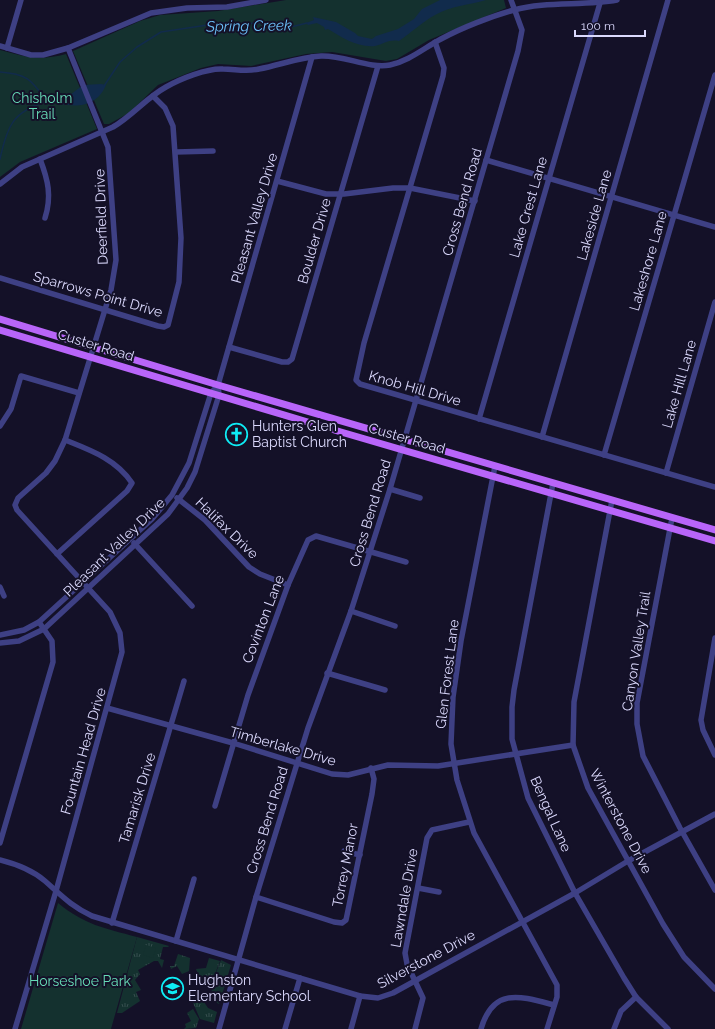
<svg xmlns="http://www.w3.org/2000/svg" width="715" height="1029" viewBox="0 0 715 1029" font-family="Raleway,sans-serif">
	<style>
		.grass { fill: url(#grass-tufts) }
		.park { fill: #14312f }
		.water { fill: #112b4c }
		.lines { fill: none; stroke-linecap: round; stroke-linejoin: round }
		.stream { stroke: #112b4c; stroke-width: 1.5 }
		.minor { stroke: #3e4084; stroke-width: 5.5 }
		.major { stroke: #b865f9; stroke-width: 7 }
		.labels { text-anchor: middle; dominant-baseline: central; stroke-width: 4; stroke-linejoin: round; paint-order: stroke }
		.park-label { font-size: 14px; fill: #67dcb7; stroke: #141128 }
		.street-label { font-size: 14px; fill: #dbd9fd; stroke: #141128 }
		.poi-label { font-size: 14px; fill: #dbd9fd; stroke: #141128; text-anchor: start }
		.water-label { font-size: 15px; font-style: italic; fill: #6cc0f9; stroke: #141128 }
	</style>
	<defs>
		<pattern id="grass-tufts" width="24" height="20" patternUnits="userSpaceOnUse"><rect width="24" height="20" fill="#14312f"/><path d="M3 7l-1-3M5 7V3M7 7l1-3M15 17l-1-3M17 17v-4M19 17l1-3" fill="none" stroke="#364e4e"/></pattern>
	</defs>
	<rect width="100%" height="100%" fill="#141128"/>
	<g class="grass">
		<path d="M137,937L169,946L168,947H163L160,959L164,960L162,968L158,961H154L138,970L140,974L135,980L141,990L136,992L140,1001L122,1013H117Z"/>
		<path d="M178,954L190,958L189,971L182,974L177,966L171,969L170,966H174Z"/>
		<path d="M209,958L220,961L213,979L207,983L203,976L200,978L196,969L206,968Z"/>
		<path d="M221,960L231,965L227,978L219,980L215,975Z"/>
		<path d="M216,977L218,982L227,979L219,1004L214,1001L208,993L212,991L208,984Z"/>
		<path d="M197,995L200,996L208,1008L217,1012L214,1023L200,1019L191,998Z"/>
		<path d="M193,1009L199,1019L196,1028L184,1029L186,1027L185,1024L191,1021L187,1013Z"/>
	</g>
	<g class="park">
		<path d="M286,0H504L506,8L429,40L397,59L386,61L332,52L306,54L251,66L218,64L201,68L158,85L129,113L109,124H104L73,51L140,21L160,15L218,11Z"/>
		<path d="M0,50C25,57 40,61 66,54L97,129L20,162L0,177Z"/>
		<path d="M58,903C85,925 104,928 137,937L111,1029H21Z"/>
		<path d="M146,945L156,948L153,958L143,955Z"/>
	</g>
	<g class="water">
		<path d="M440,0H486C469,5 451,6 435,15C422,22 411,33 399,41C389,39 384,44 375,46C358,48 341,37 328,29L325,30L324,27L317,23L308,25L306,23L314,20L313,17L336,22L355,33L358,36L372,39L376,36L398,29L414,19L422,9Z"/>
		<path d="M101,84L106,85C95,111 70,107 47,101L70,95L83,85Z"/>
	</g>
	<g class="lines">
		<g class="stream">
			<path d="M0,72C28,74 31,80 47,101"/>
			<path d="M104,86L120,62L137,47L161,32L221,23L230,25L257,23L287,28L307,23"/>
			<path d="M0,159C7,126 13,111 48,101"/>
		</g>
		<g class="minor">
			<path d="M435,42L444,68L443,76L364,343L356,380L360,384L715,487"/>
			<path d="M0,46L31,55H43L68,48L151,13L187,8L227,7L266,0"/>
			<path d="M7,48L21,0"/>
			<path d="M176,152L213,151"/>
			<path d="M40,159C48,180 52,196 45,218"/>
			<path d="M486,160L715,227"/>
			<path d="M277,181L326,194H344L393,188H410L475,201"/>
			<path d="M0,184L22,167L113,127C132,116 146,98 166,87C180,79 207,68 223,69C235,69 247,72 259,69C280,65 300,57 321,56C344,55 369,69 390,65C409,61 424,48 441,39C461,28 492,16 514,10C545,1 584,6 617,0"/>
			<path d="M0,278L158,326L164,327L168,325L179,282L181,238L173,126L165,108L153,96"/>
			<path d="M229,347L282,362H288L292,359L378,66"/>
			<path d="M479,419L600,3"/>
			<path d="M0,426L11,409L21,376L79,393"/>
			<path d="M542,437L668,0"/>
			<path d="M604,455L715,75"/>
			<path d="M495,466L461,641L453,697L451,744L457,780L474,833L557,985V997L547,1029"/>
			<path d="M666,473L715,302"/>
			<path d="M553,483L514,690L512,707V739L528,798L575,893L624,978L636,997L668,1029"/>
			<path d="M390,489L420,498"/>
			<path d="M177,498L205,520L249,567L260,574L288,585"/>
			<path d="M612,500L574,702L573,745L588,788L663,924L684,957L715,989"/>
			<path d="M672,518L637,703V724L643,756L680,828L715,890"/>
			<path d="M134,543L192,606"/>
			<path d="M57,554L127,491L132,483C116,459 90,450 65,440"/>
			<path d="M0,587L4,596"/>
			<path d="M351,611L395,626"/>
			<path d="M0,635L24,630L39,622L152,519L172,495L189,463L211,393L218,385"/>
			<path d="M715,638L701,720L703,730L715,755"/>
			<path d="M0,643L19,641L44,629L168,514L187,488L195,472L219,395L218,385L312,57"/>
			<path d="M327,673L385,690"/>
			<path d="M107,708L233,743L332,774L348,775L388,765L438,766L573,745"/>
			<path d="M215,806L248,695L288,585L308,540L316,536L406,562"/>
			<path d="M0,843L53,662L52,641L39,622"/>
			<path d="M344,851L360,855"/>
			<path d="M0,860C16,864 32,870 45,881C62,896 71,906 92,916L360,996L378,998L393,993L575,893L628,861L715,814"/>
			<path d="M418,888L439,892"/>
			<path d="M256,897L334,922L342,923L346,920L372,794L374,779L371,768"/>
			<path d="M112,923L184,681"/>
			<path d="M176,941L194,879"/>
			<path d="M15,1029L56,891L122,652L120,633L110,612L17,510L15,505L18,498L46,473L55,461L65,440L111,290L116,260L108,147L68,48"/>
			<path d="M219,1029L256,897L308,728L351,611L390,489L518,51L522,30L511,0"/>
			<path d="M285,1029L300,978"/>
			<path d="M351,1029L360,996"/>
			<path d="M415,1029L423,998L407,964L405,953L427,838L432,830L469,822"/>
			<path d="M481,1029C493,987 520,996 554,1005"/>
			<path d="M614,1029L621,1011L636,997"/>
		</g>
		<g class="major">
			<path d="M0,319L218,385L715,530"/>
			<path d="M0,330L341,432L715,541"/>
		</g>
	</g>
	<defs>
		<symbol id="church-ring" viewBox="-11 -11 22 22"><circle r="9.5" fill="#141128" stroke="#0eecf5" stroke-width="1.5"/><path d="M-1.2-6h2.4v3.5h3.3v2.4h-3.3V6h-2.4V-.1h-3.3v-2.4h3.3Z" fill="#0eecf5"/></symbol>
		<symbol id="school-ring" viewBox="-11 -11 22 22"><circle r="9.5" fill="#141128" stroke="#0eecf5" stroke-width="1.5"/><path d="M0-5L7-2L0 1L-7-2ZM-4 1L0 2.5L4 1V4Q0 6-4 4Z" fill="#0eecf5"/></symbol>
	</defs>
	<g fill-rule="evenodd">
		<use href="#church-ring" x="224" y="422" width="25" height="25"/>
		<use href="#school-ring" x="160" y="976" width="25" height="25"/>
	</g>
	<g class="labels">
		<g class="park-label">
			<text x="42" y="98">Chisholm<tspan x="42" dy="16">Trail</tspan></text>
			<text x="80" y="981">Horseshoe Park</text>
		</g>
		<g class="street-label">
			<text transform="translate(462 202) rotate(-74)">Cross Bend Road</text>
			<text transform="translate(528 207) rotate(-74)">Lake Crest Lane</text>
			<text transform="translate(594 215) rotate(-74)">Lakeside Lane</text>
			<text transform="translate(101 217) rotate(-92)">Deerfield Drive</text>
			<text transform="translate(254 218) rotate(-74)">Pleasant Valley Drive</text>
			<text transform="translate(314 241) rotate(-74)">Boulder Drive</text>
			<text transform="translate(648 261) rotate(-74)">Lakeshore Lane</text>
			<text transform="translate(98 294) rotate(16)">Sparrows Point Drive</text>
			<text transform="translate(96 345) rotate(17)">Custer Road</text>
			<text transform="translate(679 384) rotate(-74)">Lake Hill Lane</text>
			<text transform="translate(415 388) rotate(16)">Knob Hill Drive</text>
			<text transform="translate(407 438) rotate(16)">Custer Road</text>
			<text transform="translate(370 513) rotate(-73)">Cross Bend Road</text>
			<text transform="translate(227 528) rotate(44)">Halifax Drive</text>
			<text transform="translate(114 547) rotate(-44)">Pleasant Valley Drive</text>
			<text transform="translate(263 619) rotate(-69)">Covinton Lane</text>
			<text transform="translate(636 651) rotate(-81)">Canyon Valley Trail</text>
			<text transform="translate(447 674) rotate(-83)">Glen Forest Lane</text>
			<text transform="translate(283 746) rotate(16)">Timberlake Drive</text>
			<text transform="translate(83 751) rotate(-74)">Fountain Head Drive</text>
			<text transform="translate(137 798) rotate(-73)">Tamarisk Drive</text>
			<text transform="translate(551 814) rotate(66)">Bengal Lane</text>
			<text transform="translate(267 820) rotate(-73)">Cross Bend Road</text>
			<text transform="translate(621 821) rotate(62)">Winterstone Drive</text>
			<text transform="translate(345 865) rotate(-79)">Torrey Manor</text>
			<text transform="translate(404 898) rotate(-80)">Lawndale Drive</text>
			<text transform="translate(426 959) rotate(-28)">Silverstone Drive</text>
		</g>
		<g class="poi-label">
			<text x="252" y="426">Hunters Glen<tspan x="252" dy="16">Baptist Church</tspan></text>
			<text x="188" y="980">Hughston<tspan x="188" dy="16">Elementary School</tspan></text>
		</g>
		<g class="water-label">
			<text transform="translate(249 26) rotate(-1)">Spring Creek</text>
		</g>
	</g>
	<path d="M575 30v6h70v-6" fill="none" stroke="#dbd9fd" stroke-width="2"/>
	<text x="581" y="30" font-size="12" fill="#dbd9fd" stroke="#141128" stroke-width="3" paint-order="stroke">100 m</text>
</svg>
